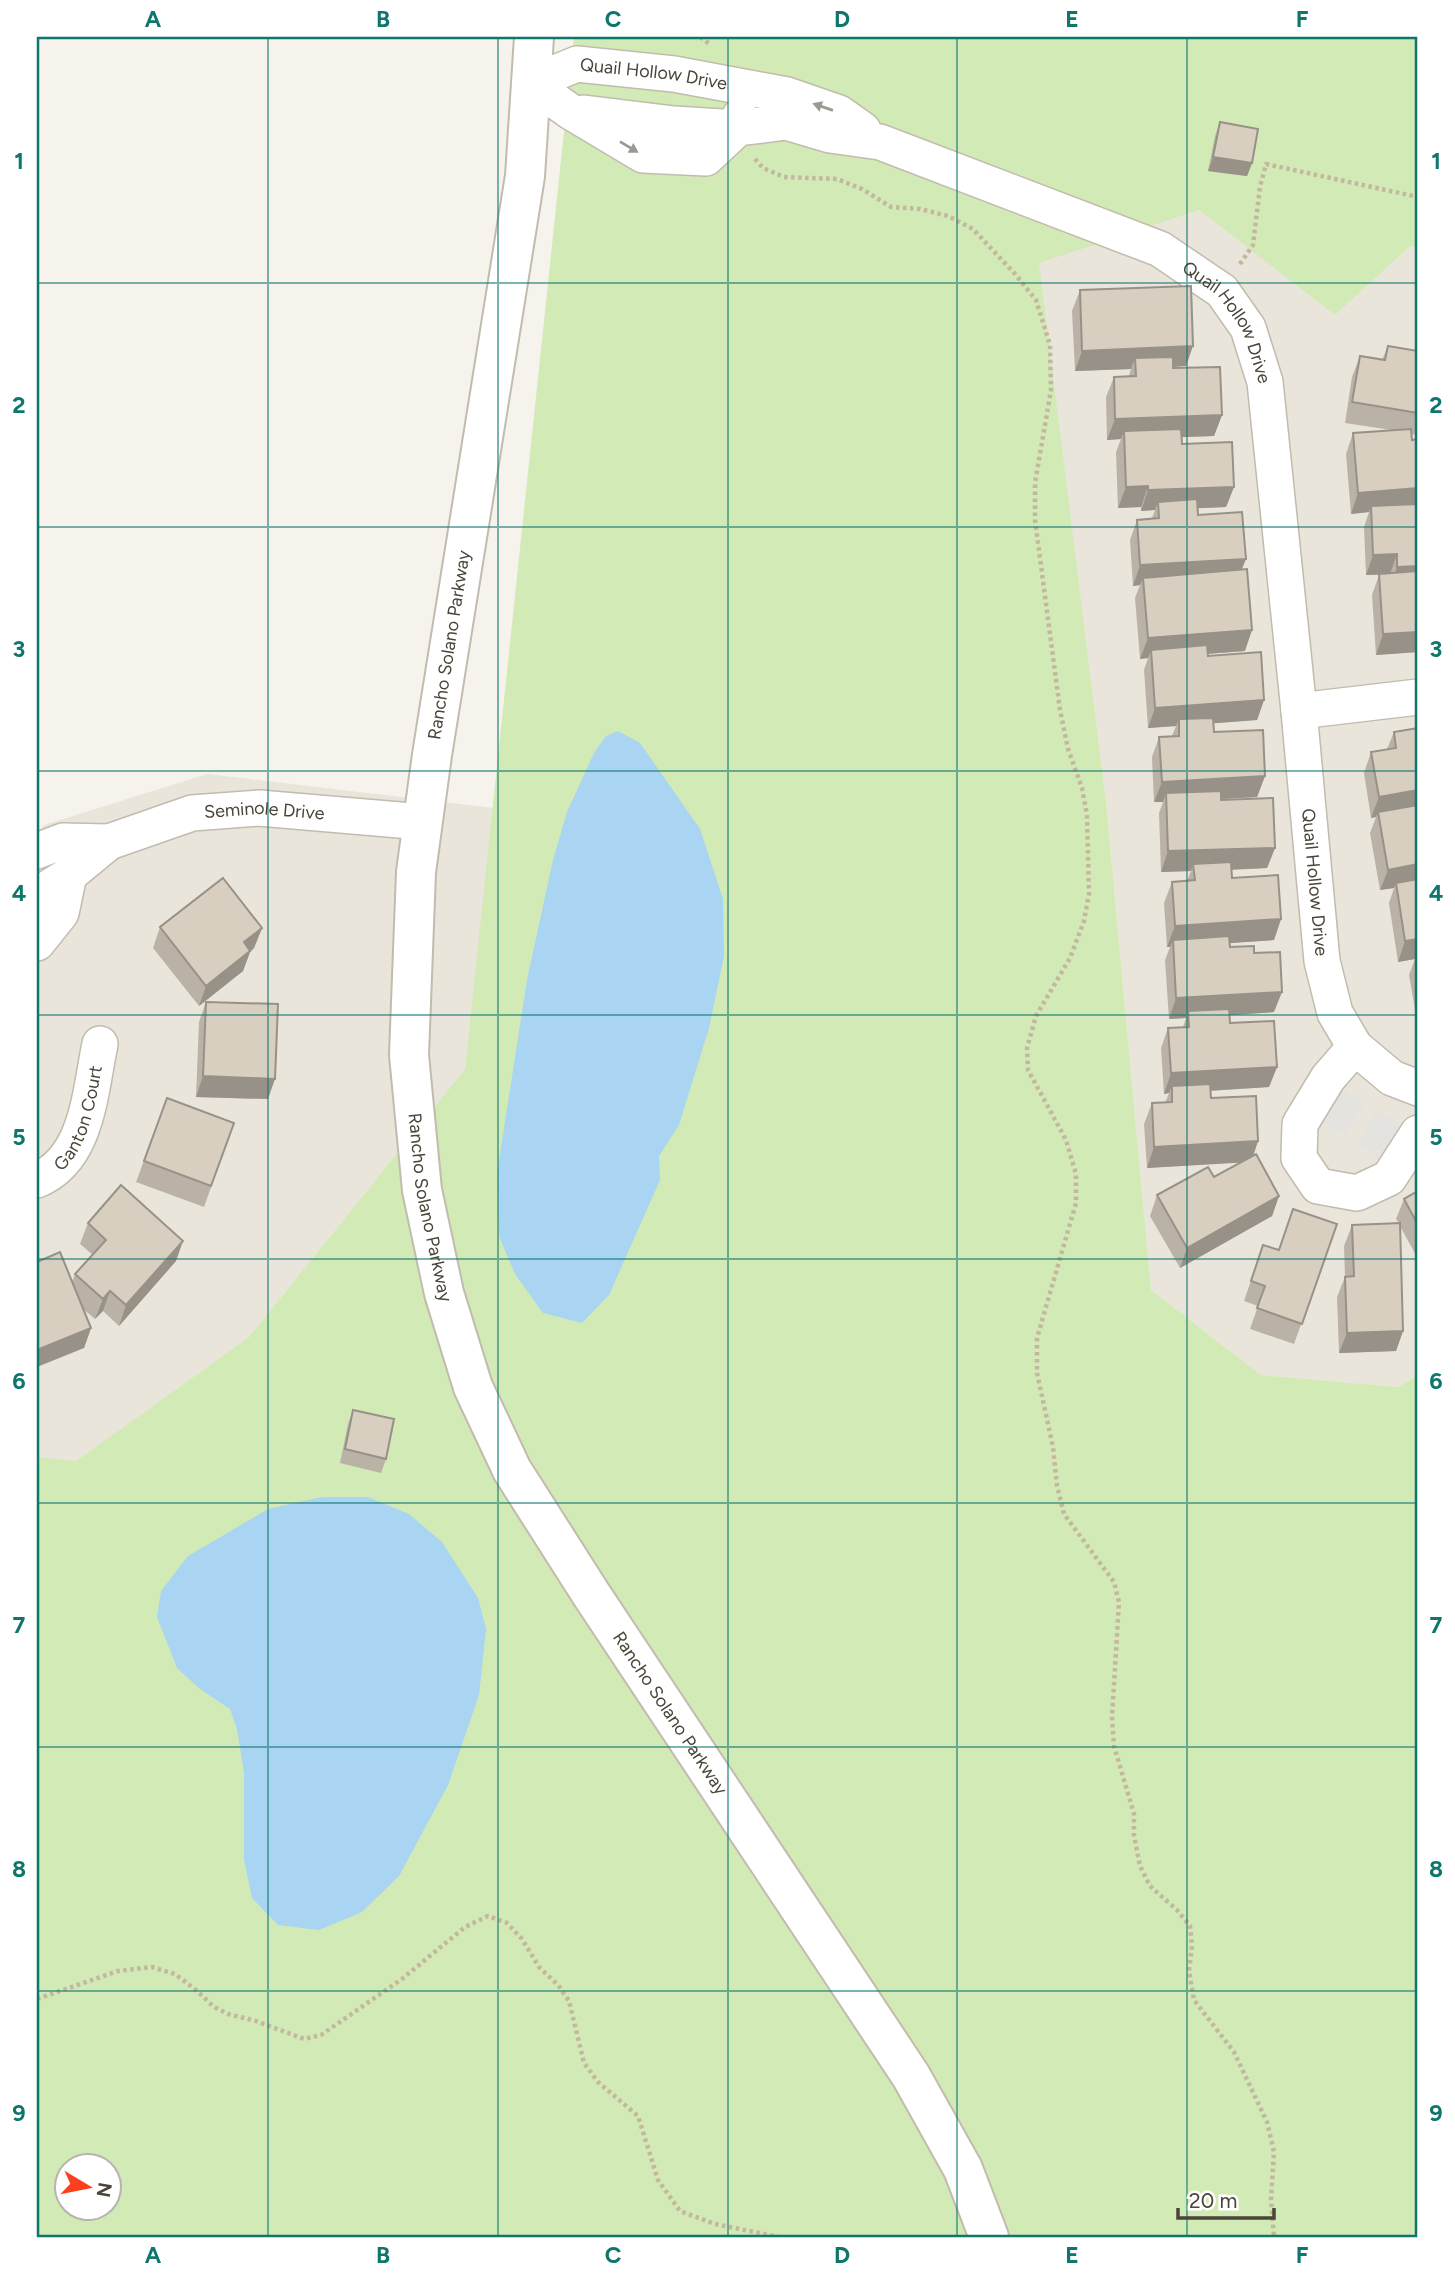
<svg xmlns="http://www.w3.org/2000/svg" width="1455" height="2274" viewBox="0 0 1455 2274" font-family="Figtree,sans-serif">
	<style>
		.residential { fill: #eae5da }
		.green { fill: #d2eab5; fill-rule: evenodd }
		.parking { fill: #e5e3e0 }
		.water { fill: #a9d4f2 }
		.lines { fill: none; stroke-linecap: round; stroke-linejoin: round }
		.minor-casing { stroke: #c2bbae; stroke-width: 38 }
		.tertiary-casing { stroke: #c2bbae; stroke-width: 42 }
		.path { stroke: #c4b79f; stroke-width: 4.5; stroke-dasharray: 3.5 3.5; stroke-linecap: butt }
		.minor { stroke: #fff; stroke-width: 35 }
		.tertiary { stroke: #fff; stroke-width: 38 }
		.wall { fill: #bab2a6 }
		.shaded-wall { fill: #979187 }
		.building { fill: #d8cfc1; stroke: #979187; stroke-width: 2 }
		.oneway { fill: #9c9892 }
		.grid { fill: none; stroke: #0f766e; stroke-width: 2; stroke-opacity: 0.55 }
		.labels { text-anchor: middle; dominant-baseline: central; stroke-width: 5; stroke-linejoin: round; paint-order: stroke }
		.street-label { font-size: 18px; fill: #4b4439; stroke: #fff }
		.neatline { fill: none; stroke: #0f766e; stroke-width: 2.5 }
		.grid-label { font-size: 23px; text-anchor: middle; font-weight: bold; fill: #0f766e }
	</style>
	<rect width="100%" height="100%" fill="#f6f3ec"/>
	<g class="residential">
		<path d="M1199,210L1335,314L1409,247L1418,246V1375L1398,1387L1261,1375L1151,1290L1106,802L1038,262Z"/>
		<path d="M207,774L494,808L465,1069L249,1337L75,1462L37,1457V832L44,825Z"/>
	</g>
	<path class="green" d="M574,37H1418V246L1409,247L1335,315L1199,210L1039,263L1106,802L1151,1290L1261,1375L1398,1387L1418,1375V2237H37V1457L76,1461L249,1337L465,1069ZM66,2166H108V2208H66Z"/>
	<g class="parking">
		<path d="M1341,1088L1365,1103L1344,1135L1321,1121Z"/>
		<path d="M1378,1111L1402,1126L1382,1160L1357,1143Z"/>
	</g>
	<g class="water">
		<path d="M618,731L640,743L700,829L723,899L724,956L709,1028L679,1125L659,1156L660,1180L609,1295L582,1323L543,1313L515,1274L499,1236L497,1173L527,980L553,860L567,812L594,753L606,736Z"/>
		<path d="M322,1497H368L409,1514L442,1542L478,1598L486,1629L479,1695L448,1785L399,1876L362,1912L319,1930L278,1925L252,1898L244,1860V1773L237,1729L230,1709L200,1689L177,1668L157,1617L161,1591L188,1556L268,1509Z"/>
	</g>
	<g class="lines">
		<defs>
			<g id="minor">
				<path id="s1" d="M530,83L571,112L643,155L706,158L738,128L786,122L830,135L880,142L1160,249L1222,291L1248,328L1265,382L1299,711L1322,961L1335,1013L1355,1047L1392,1078L1418,1088"/>
				<path id="s2" d="M530,83L577,64L674,74L787,95L839,113L863,130"/>
				<path d="M584,113L674,124L738,128L740,116"/>
				<path d="M1299,711L1418,697"/>
				<path d="M37,851L63,841L109,842"/>
				<path id="s3" d="M37,895L69,875L109,842L192,813L259,808L423,822"/>
				<path d="M37,943L61,913L69,875"/>
				<path d="M1355,1047L1328,1078L1300,1124L1299,1158L1318,1186L1357,1193L1389,1178L1418,1133"/>
				<path id="s4" d="M37,1180C88,1159 90,1091 100,1044"/>
			</g>
			<g id="tertiary">
				<path id="s5" d="M534,37L525,176L432,755L416,872L409,1055L422,1190L444,1293L473,1387L512,1470L591,1594L911,2076L963,2169L989,2237"/>
			</g>
		</defs>
		<use href="#minor" class="minor-casing"/>
		<use href="#tertiary" class="tertiary-casing"/>
		<g class="path">
			<path d="M700,37L711,45"/>
			<path d="M755,159L763,168L784,177L837,179L862,189L891,207L920,209L948,216L973,229L1015,274L1036,300L1050,345L1051,390L1035,483V520L1060,710L1068,749L1082,788L1087,815L1089,894L1084,921L1070,958L1036,1016L1027,1048L1028,1070L1066,1140L1076,1174V1203L1037,1338V1373L1053,1447L1057,1486L1064,1514L1114,1582L1119,1602L1112,1717L1114,1746L1134,1814V1836L1140,1866L1150,1886L1177,1910L1190,1926L1192,1946L1189,1971L1194,2000L1234,2052L1267,2122L1274,2152L1271,2199L1274,2237"/>
			<path d="M1240,264L1253,245L1260,187L1266,164L1418,197"/>
			<path d="M37,1999L118,1971L152,1967L175,1974L196,1990L214,2007L228,2014L256,2021L304,2039L321,2035L402,1979L465,1927L488,1916L507,1923L522,1939L539,1967L558,1985L569,2001L584,2063L598,2082L638,2116L658,2180L680,2211L715,2224L779,2237"/>
		</g>
		<use href="#minor" class="minor"/>
		<use href="#tertiary" class="tertiary"/>
	</g>
	<g class="wall">
		<path d="M1220,122L1252,163L1247,176L1208,171L1215,136Z"/>
		<path d="M1080,290L1186,366L1173,367V368L1222,415L1214,436L1182,437V444L1234,487L1226,507L1197,508L1198,515L1241,570L1245,651L1208,654V656L1264,700L1257,720L1214,723V732L1265,776L1257,797L1221,799L1275,848L1267,868L1232,870V878L1281,919L1274,940L1230,943V947L1254,953L1274,1012L1229,1015L1230,1023L1277,1067L1269,1087L1210,1091L1211,1098L1258,1141L1253,1156L1279,1196L1272,1216L1180,1268L1150,1216L1157,1195L1214,1177L1241,1162L1147,1168L1144,1124L1152,1103H1165L1169,1093L1164,1094L1161,1048L1168,1028L1183,1027L1186,1018L1169,1019L1165,960L1170,947H1167L1164,903L1172,882L1187,881L1191,871L1161,872L1159,813L1163,802H1154L1152,757L1159,737L1172,736L1176,726L1148,728L1144,670L1148,658L1140,659L1135,598L1140,585L1133,586L1130,540L1137,520L1152,518L1155,510L1141,511V507L1118,508L1116,452L1121,439L1107,440L1106,397L1114,377L1129,376L1131,369L1075,371L1072,311Z"/>
		<path d="M1388,346L1418,351V435L1411,434L1412,440L1418,439V652L1376,655L1372,595L1379,575H1366L1364,527L1369,512L1351,514L1346,454L1353,433L1391,430L1345,423L1352,377L1360,356L1382,360Z"/>
		<path d="M1418,728V1026L1409,975L1415,959L1398,962L1389,903L1394,888L1380,890L1370,833L1376,817L1371,818L1364,773L1371,752L1387,749L1394,732Z"/>
		<path d="M160,927L262,928L254,948L250,952L243,971L199,1006L153,948Z"/>
		<path d="M206,1002L268,1099L196,1097L199,1022Z"/>
		<path d="M167,1098L234,1123L204,1207L136,1182Z"/>
		<path d="M1418,1191V1259L1400,1226L1403,1331L1396,1351L1339,1353L1337,1297L1345,1277L1344,1246L1352,1225L1399,1223L1396,1219L1404,1199Z"/>
		<path d="M88,1223L176,1261L119,1326L103,1311L95,1319L83,1309L91,1328L84,1348L72,1282L75,1274L93,1255L80,1244Z"/>
		<path d="M1337,1224L1294,1344L1250,1329L1258,1306L1244,1301L1263,1245L1279,1250Z"/>
		<path d="M353,1410L386,1459L381,1473L340,1463L348,1424Z"/>
	</g>
	<g class="shaded-wall">
		<path d="M1213,157L1252,163L1247,176L1208,171Z"/>
		<path d="M1193,346L1186,366L1136,369L1135,358L1131,369L1075,371L1082,351Z"/>
		<path d="M1222,415L1214,436L1124,439V431L1121,439L1107,440L1115,419Z"/>
		<path d="M1148,486L1141,507L1118,508L1126,487Z"/>
		<path d="M1234,487L1226,507L1159,510L1158,502L1155,510L1141,511L1148,490Z"/>
		<path d="M1418,488V508L1371,506L1369,512L1351,514L1358,493Z"/>
		<path d="M1397,554L1390,574L1366,575L1373,555Z"/>
		<path d="M1246,559L1238,579L1143,578L1140,585L1133,586L1140,565Z"/>
		<path d="M1418,566V586L1390,588L1397,567Z"/>
		<path d="M1252,630L1245,651L1152,658L1151,650L1148,658L1140,659L1148,638Z"/>
		<path d="M1418,632V652L1376,655L1383,634Z"/>
		<path d="M1264,700L1257,720L1179,726V719L1176,726L1148,728L1155,708Z"/>
		<path d="M1265,776L1257,797L1166,802V793L1163,802H1154L1162,782Z"/>
		<path d="M1418,790V809L1378,812L1376,817L1371,818L1379,797Z"/>
		<path d="M1275,848L1267,868L1194,871L1193,864L1191,871L1161,872L1168,851Z"/>
		<path d="M1418,864V884L1396,883L1394,888L1380,890L1388,870Z"/>
		<path d="M1281,919L1274,940L1173,947V940L1170,947H1167L1175,926Z"/>
		<path d="M262,928L254,948L250,952L243,971L199,1006L206,986L244,942Z"/>
		<path d="M1418,939V958L1417,954L1415,959L1398,962L1405,941Z"/>
		<path d="M1282,992L1274,1012L1189,1018L1188,1011L1186,1018L1169,1019L1176,998Z"/>
		<path d="M1277,1067L1269,1087L1172,1093V1086L1169,1093L1164,1094L1171,1073Z"/>
		<path d="M203,1076L275,1079L268,1099L196,1097Z"/>
		<path d="M1258,1141L1251,1162L1147,1168L1154,1147Z"/>
		<path d="M1279,1196L1272,1216L1180,1268L1187,1248Z"/>
		<path d="M183,1241L176,1261L119,1326L126,1305Z"/>
		<path d="M110,1291L103,1311L95,1319L103,1299Z"/>
		<path d="M91,1328L84,1348L37,1367V1350Z"/>
		<path d="M1403,1331L1396,1351L1339,1353L1347,1333Z"/>
	</g>
	<g class="building">
		<path d="M1220,122L1258,129L1252,163L1213,157Z"/>
		<path d="M1191,286L1193,346L1082,351L1080,290Z"/>
		<path d="M1388,346L1418,351V413L1352,402L1360,356L1385,360Z"/>
		<path d="M1173,357V368L1220,367L1222,415L1115,419L1114,377L1136,376L1135,358Z"/>
		<path d="M1181,429L1182,444L1232,442L1234,487L1148,490V486L1126,487L1124,431Z"/>
		<path d="M1411,429L1412,440L1418,439V488L1358,493L1353,433Z"/>
		<path d="M1197,499L1198,515L1242,512L1246,559L1140,565L1137,520L1159,518L1158,502Z"/>
		<path d="M1418,504V566L1397,567V554L1373,555L1371,506Z"/>
		<path d="M1247,569L1252,630L1148,638L1143,578Z"/>
		<path d="M1418,571V632L1383,634L1379,574Z"/>
		<path d="M1207,645L1208,656L1261,652L1264,700L1155,708L1151,650Z"/>
		<path d="M1213,718L1214,732L1263,730L1265,776L1162,782L1159,737L1179,736V719Z"/>
		<path d="M1418,728V790L1379,797L1371,752L1396,748L1394,732Z"/>
		<path d="M1221,791V800L1273,798L1275,848L1168,851L1166,793Z"/>
		<path d="M1418,805V864L1388,870L1378,812Z"/>
		<path d="M1231,862L1232,878L1278,875L1281,919L1175,926L1172,882L1195,880L1193,864Z"/>
		<path d="M223,878L262,928L244,942L250,951L206,986L160,927Z"/>
		<path d="M1418,879V939L1405,941L1396,883Z"/>
		<path d="M1229,936L1230,947L1254,946V953L1280,952L1282,992L1176,998L1173,940Z"/>
		<path d="M206,1002L278,1004L275,1079L203,1076Z"/>
		<path d="M1229,1009L1230,1023L1274,1021L1277,1067L1171,1073L1168,1028L1189,1027L1188,1011Z"/>
		<path d="M1210,1084L1211,1098L1256,1096L1258,1141L1154,1147L1152,1103L1172,1102V1086Z"/>
		<path d="M167,1098L234,1123L211,1186L144,1161Z"/>
		<path d="M1256,1154L1279,1196L1187,1248L1157,1195L1208,1167L1214,1177Z"/>
		<path d="M121,1185L183,1241L126,1305L110,1291L103,1299L75,1274L106,1240L88,1223Z"/>
		<path d="M1418,1191V1225L1404,1199Z"/>
		<path d="M1293,1209L1337,1224L1302,1324L1257,1308L1265,1286L1251,1281L1263,1245L1279,1250Z"/>
		<path d="M1400,1223L1403,1331L1347,1333L1345,1277L1354,1276L1352,1225Z"/>
		<path d="M60,1252L91,1328L37,1350V1262Z"/>
		<path d="M353,1410L394,1419L386,1459L345,1449Z"/>
	</g>
	<defs><path id="oneway-solid" d="M-6-.8H1V-3.2L6.5 0L1 3.2V.8H-6Z" transform="scale(1.75)"/></defs>
	<g class="oneway">
		<use href="#oneway-solid" transform="translate(823 107) rotate(-161)"/>
		<use href="#oneway-solid" transform="translate(629 147) rotate(31)"/>
	</g>
	<path class="grid" d="M268,37V2237M498,37V2237M728,37V2237M957,37V2237M1187,37V2237M37,283H1418M37,527H1418M37,771H1418M37,1015H1418M37,1259H1418M37,1503H1418M37,1747H1418M37,1991H1418"/>
	<g class="labels">
		<g class="street-label">
			<text stroke="none"><textPath href="#s2" startOffset="128">Quail Hollow Drive</textPath></text>
			<text stroke="none"><textPath href="#s1" startOffset="789">Quail Hollow Drive</textPath></text>
			<text transform="translate(449 645) rotate(-81)">Rancho Solano Parkway</text>
			<text stroke="none"><textPath href="#s3" startOffset="250">Seminole Drive</textPath></text>
			<text stroke="none"><textPath href="#s1" startOffset="1365">Quail Hollow Drive</textPath></text>
			<text stroke="none"><textPath href="#s4" startOffset="79">Ganton Court</textPath></text>
			<text stroke="none"><textPath href="#s5" startOffset="1181">Rancho Solano Parkway</textPath></text>
			<text stroke="none"><textPath href="#s5" startOffset="1748">Rancho Solano Parkway</textPath></text>
		</g>
	</g>
	<rect width="1455" height="2274" fill="none" stroke="#ffffff" stroke-width="77"/>
	<g transform="translate(88 2187) rotate(100)"><circle r="33" fill="#ffffff" stroke="#b7b4b0" stroke-width="2"/>
	<path d="M0-5L12 26L0 18L-12 26Z" fill="#fc3f1d"/>
	<text y="-10" font-size="19" font-weight="bold" text-anchor="middle" fill="#4b4439">N</text>
	</g>
	<path d="M1178 2208v10h96v-10" fill="none" stroke="#4b4439" stroke-width="3.5"/>
	<text x="1189" y="2208" font-size="21" fill="#4b4439" stroke="#ffffff" stroke-width="5" paint-order="stroke">20 m</text>
	<rect x="38" y="38" width="1378" height="2198" class="neatline"/>
	<g class="grid-label">
		<text x="153" y="27">A</text>
		<text x="383" y="27">B</text>
		<text x="613" y="27">C</text>
		<text x="842" y="27">D</text>
		<text x="1072" y="27">E</text>
		<text x="1302" y="27">F</text>
		<text x="19" y="169">1</text>
		<text x="1436" y="169">1</text>
		<text x="19" y="413">2</text>
		<text x="1436" y="413">2</text>
		<text x="19" y="657">3</text>
		<text x="1436" y="657">3</text>
		<text x="19" y="901">4</text>
		<text x="1436" y="901">4</text>
		<text x="19" y="1145">5</text>
		<text x="1436" y="1145">5</text>
		<text x="19" y="1389">6</text>
		<text x="1436" y="1389">6</text>
		<text x="19" y="1633">7</text>
		<text x="1436" y="1633">7</text>
		<text x="19" y="1877">8</text>
		<text x="1436" y="1877">8</text>
		<text x="19" y="2121">9</text>
		<text x="1436" y="2121">9</text>
		<text x="153" y="2263">A</text>
		<text x="383" y="2263">B</text>
		<text x="613" y="2263">C</text>
		<text x="842" y="2263">D</text>
		<text x="1072" y="2263">E</text>
		<text x="1302" y="2263">F</text>
	</g>
</svg>
